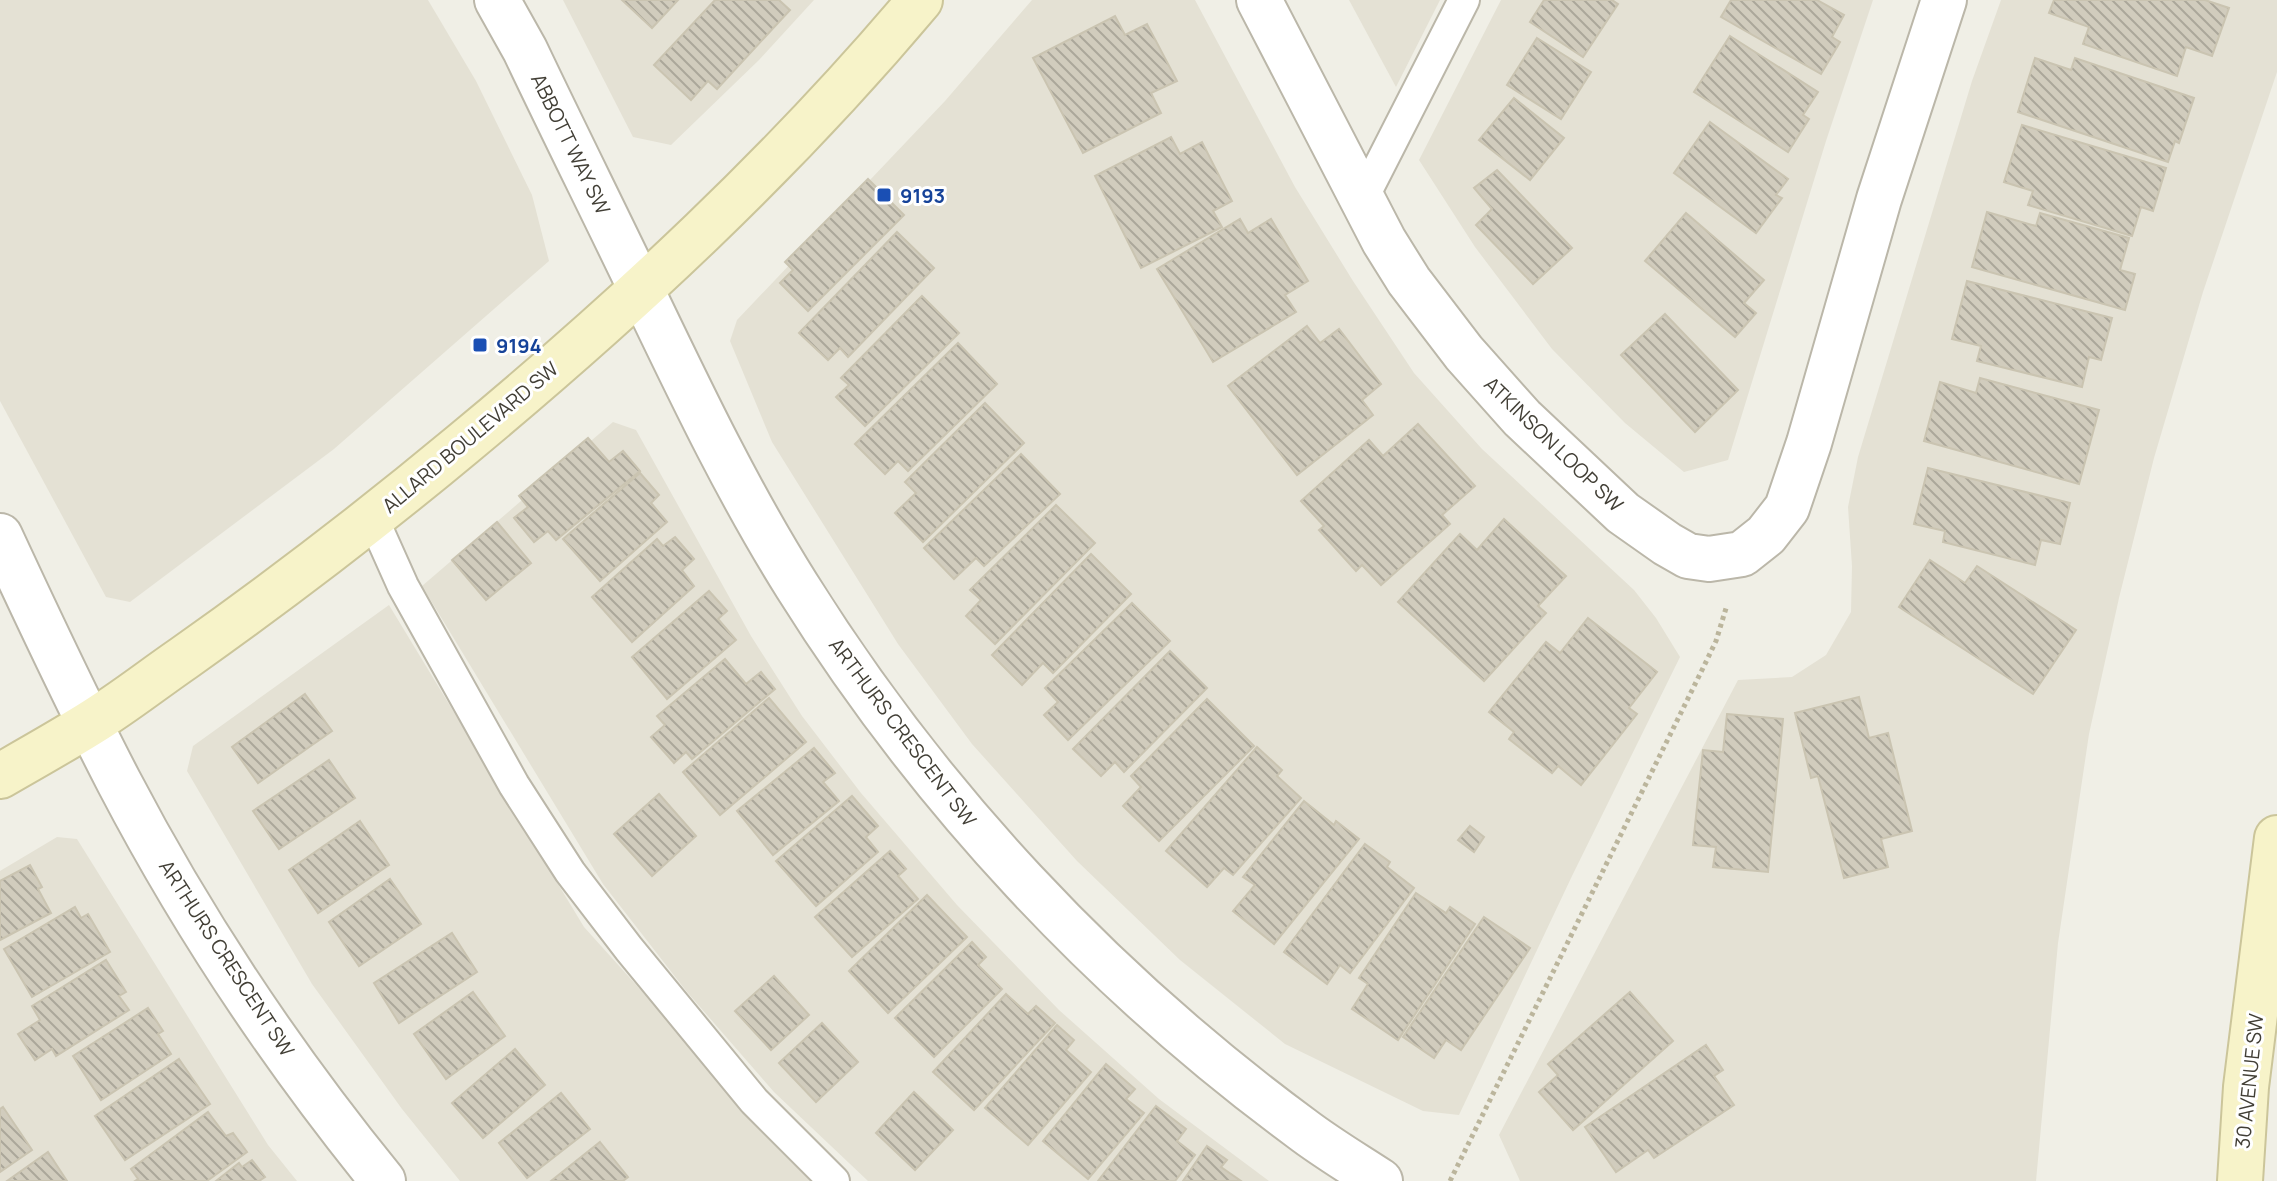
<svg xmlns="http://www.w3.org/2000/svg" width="2277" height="1181" viewBox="0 0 2277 1181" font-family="Manrope,sans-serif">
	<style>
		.residential { fill: #e4e1d4 }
		.building { fill: url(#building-back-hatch); stroke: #cac4b1; stroke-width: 2 }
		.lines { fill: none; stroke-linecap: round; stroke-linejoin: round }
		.lane-casing { stroke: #bbb7a9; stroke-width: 34 }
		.street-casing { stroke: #bbb7a9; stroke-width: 48 }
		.secondary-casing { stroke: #cbc59a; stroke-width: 48 }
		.path { stroke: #bbb59c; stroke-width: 5; stroke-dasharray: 4 4; stroke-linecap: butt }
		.lane { stroke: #fff; stroke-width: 30 }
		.street { stroke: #fff; stroke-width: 44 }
		.secondary { stroke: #f7f3c9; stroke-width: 44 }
		.transit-dot { fill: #1a4fb4; stroke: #fff; stroke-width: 3 }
		.labels { text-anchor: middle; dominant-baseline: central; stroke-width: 6; stroke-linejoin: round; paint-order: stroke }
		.street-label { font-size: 20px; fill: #423f36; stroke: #fff }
		.transit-label { font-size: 20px; font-weight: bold; fill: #164399; stroke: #fff; text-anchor: start }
	</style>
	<defs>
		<pattern id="building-back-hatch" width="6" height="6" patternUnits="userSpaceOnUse" patternTransform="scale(2)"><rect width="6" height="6" fill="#d1ccbd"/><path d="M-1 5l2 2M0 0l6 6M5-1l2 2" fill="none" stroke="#aba79a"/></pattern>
	</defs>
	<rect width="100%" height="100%" fill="#f0efe6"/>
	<g class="residential">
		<path d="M0,0H428L476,81L532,195L549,261L334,449L130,602L106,597L0,401Z"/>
		<path d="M563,0H814L759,60L671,145L633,137Z"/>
		<path d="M1032,0H1195L1295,187L1353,281L1414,373L1482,449L1634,590L1656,618L1680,657L1572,876L1459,1115L1423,1111L1285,1044L1180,960L1077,861L972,744L898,644L772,442L730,341L737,320L945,101Z"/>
		<path d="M1349,0H1440L1396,87Z"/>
		<path d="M1501,0H1873L1826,141L1728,460L1684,472L1625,423L1552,349L1475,247L1419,160Z"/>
		<path d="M2001,0H2277V72L2203,292L2154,458L2119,598L2089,734L2058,943L2036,1181H1520L1499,1135L1738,680L1792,677L1826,655L1851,612L1852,566L1848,507L1858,457L1972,81Z"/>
		<path d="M613,422L636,430L751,636L802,716L861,793L957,905L1059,1010L1159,1099L1269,1181H868L774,1092L687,992L603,884L422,586Z"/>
		<path d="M389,605L584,927L793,1159L818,1181H460L402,1109L312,984L187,771L193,746Z"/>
		<path d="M57,837L77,839L268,1145L297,1181H0V871Z"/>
	</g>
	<g class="building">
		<path d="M622,0H678L652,28Z"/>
		<path d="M715,0H779L790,10L717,89L708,81L691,100L654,65Z"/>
		<path d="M1544,0H1612L1618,4L1583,57L1530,22Z"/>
		<path d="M1731,0H1817L1844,15L1832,37L1840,42L1821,74L1721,17Z"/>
		<path d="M2054,0H2205L2229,8L2212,56L2186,47L2177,76L2083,44L2089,27L2049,13Z"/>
		<path d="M1115,16L1125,35L1147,24L1177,81L1151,93L1161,113L1083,153L1033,58Z"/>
		<path d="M1730,36L1818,92L1803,115L1809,119L1788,152L1694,92Z"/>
		<path d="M1537,38L1591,72L1561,119L1507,85Z"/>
		<path d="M2035,58L2071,70L2075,58L2194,98L2179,143L2175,141L2168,162L2018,112Z"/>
		<path d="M1514,98L1564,138L1530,180L1479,140Z"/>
		<path d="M1710,122L1788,179L1776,195L1782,198L1756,233L1674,173Z"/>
		<path d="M2022,125L2166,168L2153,211L2141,207L2132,236L2028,205L2033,191L2004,182Z"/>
		<path d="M1171,137L1180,154L1202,142L1232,201L1213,211L1222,227L1141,268L1095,176Z"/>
		<path d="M1497,170L1572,248L1533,284L1476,225L1492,209L1474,188Z"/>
		<path d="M868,179L904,215L808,311L780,283L793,270L785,262Z"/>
		<path d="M1987,212L2036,226L2040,213L2129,238L2120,270L2135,274L2125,310L1972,267Z"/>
		<path d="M1686,213L1764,280L1744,303L1756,313L1735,337L1645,261Z"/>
		<path d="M1240,219L1248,233L1271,219L1308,281L1285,295L1296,312L1213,362L1157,269Z"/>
		<path d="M897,232L934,268L848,357L840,348L828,360L799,333Z"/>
		<path d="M1967,281L2112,318L2101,360L2089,357L2082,387L1977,361L1981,346L1952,339Z"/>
		<path d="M922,296L959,333L865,426L836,397L849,385L841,378Z"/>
		<path d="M1665,314L1738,390L1695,432L1621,355Z"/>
		<path d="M1307,326L1320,343L1339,329L1381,384L1362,400L1373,415L1297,475L1228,386Z"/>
		<path d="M958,343L997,384L908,471L898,461L885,474L855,444Z"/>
		<path d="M1980,378L2099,410L2079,484L1924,441L1940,382L1976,393Z"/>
		<path d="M985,403L1024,443L923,542L895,513L916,493L905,482Z"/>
		<path d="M1418,424L1475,486L1442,515L1450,524L1381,585L1362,565L1356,571L1319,530L1324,526L1301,501L1369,440L1383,456Z"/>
		<path d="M588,438L609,462L623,451L640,471L556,540L548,531L534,542L514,518L528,507L519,496Z"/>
		<path d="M1021,454L1060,494L984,566L976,558L954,579L924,548Z"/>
		<path d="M1928,468L2070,503L2060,544L2041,540L2035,565L1943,542L1945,531L1914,524Z"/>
		<path d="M640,473L659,495L651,503L667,522L600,581L563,539Z"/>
		<path d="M1056,505L1095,543L995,644L966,616L981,600L970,590Z"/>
		<path d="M1504,519L1566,576L1538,606L1546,613L1484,681L1398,602L1460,534L1477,550Z"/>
		<path d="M497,522L531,563L486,600L452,560Z"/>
		<path d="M675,537L694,559L682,570L694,586L632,642L592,597L657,539L663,546Z"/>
		<path d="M1091,554L1131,594L1053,673L1043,663L1022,685L992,655Z"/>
		<path d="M1930,560L1965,583L1977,566L2076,630L2033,694L1899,607Z"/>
		<path d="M709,591L727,611L718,619L736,640L667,699L632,657Z"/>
		<path d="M1132,603L1170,641L1068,740L1044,715L1058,702L1045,688Z"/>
		<path d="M1588,618L1657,672L1629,708L1637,714L1581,785L1558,766L1552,773L1509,739L1514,732L1489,712L1546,642L1560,653Z"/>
		<path d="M1170,651L1207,688L1124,772L1115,762L1101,776L1073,749Z"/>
		<path d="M725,659L746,684L761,672L775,689L692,759L686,752L674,763L651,737L665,725L657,716Z"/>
		<path d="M305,694L332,731L258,783L232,747Z"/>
		<path d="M1859,697L1869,738L1888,733L1912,831L1881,839L1888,867L1844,878L1818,776L1811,778L1795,713Z"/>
		<path d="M769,698L806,742L720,815L683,772Z"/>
		<path d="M1207,699L1254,746L1159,841L1123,806L1141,787L1131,776Z"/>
		<path d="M1727,714L1783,719L1768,872L1713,867L1716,847L1693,845L1703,750L1723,752Z"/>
		<path d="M1257,747L1282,770L1277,776L1301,798L1233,875L1224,868L1207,887L1166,851Z"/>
		<path d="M814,748L835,773L823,782L839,801L773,855L737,811Z"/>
		<path d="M329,760L355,798L279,849L253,811Z"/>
		<path d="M659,794L696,836L652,876L614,834Z"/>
		<path d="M852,796L878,826L866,837L878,852L816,906L776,861Z"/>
		<path d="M1304,801L1334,825L1336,821L1359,839L1274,944L1233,911L1255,885L1243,877Z"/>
		<path d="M360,821L389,865L318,913L289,870Z"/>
		<path d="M1470,826L1484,837L1474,852L1458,840Z"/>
		<path d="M1365,844L1390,862L1387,867L1414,888L1350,973L1340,965L1327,984L1284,952Z"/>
		<path d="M890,851L906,869L898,876L918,899L852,957L815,917Z"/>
		<path d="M30,865L42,887L38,889L51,913L0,940V881Z"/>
		<path d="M390,879L421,924L359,966L329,922Z"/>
		<path d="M1416,893L1446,913L1450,907L1475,924L1398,1040L1352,1009L1368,984L1359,978Z"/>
		<path d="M927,895L967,937L888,1013L849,971Z"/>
		<path d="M75,907L81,918L88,914L110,952L32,997L4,949Z"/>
		<path d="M1484,917L1530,948L1461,1050L1446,1040L1434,1058L1403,1037Z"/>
		<path d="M452,933L477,972L399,1023L374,983Z"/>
		<path d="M972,942L986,957L978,965L1002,989L934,1057L895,1018Z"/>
		<path d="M106,960L126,992L119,996L129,1010L56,1056L52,1049L35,1060L18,1034L40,1020L32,1006Z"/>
		<path d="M774,976L809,1015L771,1050L735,1011Z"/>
		<path d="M473,992L505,1036L446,1079L414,1034Z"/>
		<path d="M1630,992L1673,1041L1573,1130L1539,1092L1558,1075L1548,1064Z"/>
		<path d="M1006,994L1028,1014L1036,1006L1055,1023L974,1110L933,1072Z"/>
		<path d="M148,1008L163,1031L158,1034L171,1054L101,1100L73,1056Z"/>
		<path d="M822,1023L858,1062L816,1102L779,1063Z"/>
		<path d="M1057,1025L1074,1040L1066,1050L1091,1072L1028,1145L985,1108Z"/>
		<path d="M1706,1045L1723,1070L1714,1076L1734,1105L1654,1158L1648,1150L1616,1172L1585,1127Z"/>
		<path d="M515,1049L545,1085L483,1138L452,1103Z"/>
		<path d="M179,1059L210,1104L125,1160L95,1116Z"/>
		<path d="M1106,1064L1135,1089L1126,1099L1144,1113L1088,1179L1043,1141Z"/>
		<path d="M914,1092L953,1130L915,1170L876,1133Z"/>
		<path d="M561,1093L590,1129L527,1178L499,1143Z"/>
		<path d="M1156,1106L1186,1129L1177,1141L1195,1155L1175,1181H1098Z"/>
		<path d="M3,1107L32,1150L0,1172V1109Z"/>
		<path d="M208,1112L226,1136L233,1133L247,1152L207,1181H135L138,1179L131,1169Z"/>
		<path d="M600,1142L628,1177L623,1181H551Z"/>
		<path d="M1207,1146L1227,1160L1221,1167L1241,1181H1183Z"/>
		<path d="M48,1152L67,1181H7Z"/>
		<path d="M252,1160L265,1177L259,1181H216L239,1163L242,1167Z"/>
	</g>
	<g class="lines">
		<defs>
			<g id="lane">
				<path d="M1362,200L1464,0"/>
				<path d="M373,519L403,586L514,785L570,872L629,949L754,1101L834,1181"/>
			</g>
			<g id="street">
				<path d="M497,0L525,50C562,128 601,206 639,285C688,387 736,489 797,586C929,797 1101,981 1302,1129C1327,1148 1354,1164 1380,1181"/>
				<path d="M1259,0L1384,241L1409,281L1464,353L1522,418L1623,513L1667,544L1688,556L1709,559L1742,554L1766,535L1787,508L1809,443L1879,199L1944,0"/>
				<path d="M0,536C38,618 77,701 119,782C192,922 283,1058 383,1181"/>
			</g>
			<g id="secondary">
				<path d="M0,776C30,759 60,742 89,724C122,704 152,680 184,658C280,590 373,519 463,444C627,308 783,163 920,0"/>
				<path d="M2240,1181L2246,1087L2277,838"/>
			</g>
		</defs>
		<use href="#lane" class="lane-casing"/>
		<use href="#street" class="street-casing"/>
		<use href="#secondary" class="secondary-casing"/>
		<path class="path" d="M1450,1181L1704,666L1716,641L1727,605"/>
		<use href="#lane" class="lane"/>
		<use href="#street" class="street"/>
		<use href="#secondary" class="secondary"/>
	</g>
	<g class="transit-dot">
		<rect x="876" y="187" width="16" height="16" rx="4"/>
		<rect x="472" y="337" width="16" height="16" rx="4"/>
	</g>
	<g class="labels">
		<g class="street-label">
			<text transform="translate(571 144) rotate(64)">ABBOTT WAY SW</text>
			<text transform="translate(470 437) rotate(-40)">ALLARD BOULEVARD SW</text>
			<text transform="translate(1554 444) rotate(44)">ATKINSON LOOP SW</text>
			<text transform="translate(903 732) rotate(53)">ARTHURS CRESCENT SW</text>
			<text transform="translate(227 958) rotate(57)">ARTHURS CRESCENT SW</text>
			<text transform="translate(2249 1081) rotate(-84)">30 AVENUE SW</text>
		</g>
		<g class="transit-label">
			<text x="900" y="195">9193</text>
			<text x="496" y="345">9194</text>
		</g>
	</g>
</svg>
